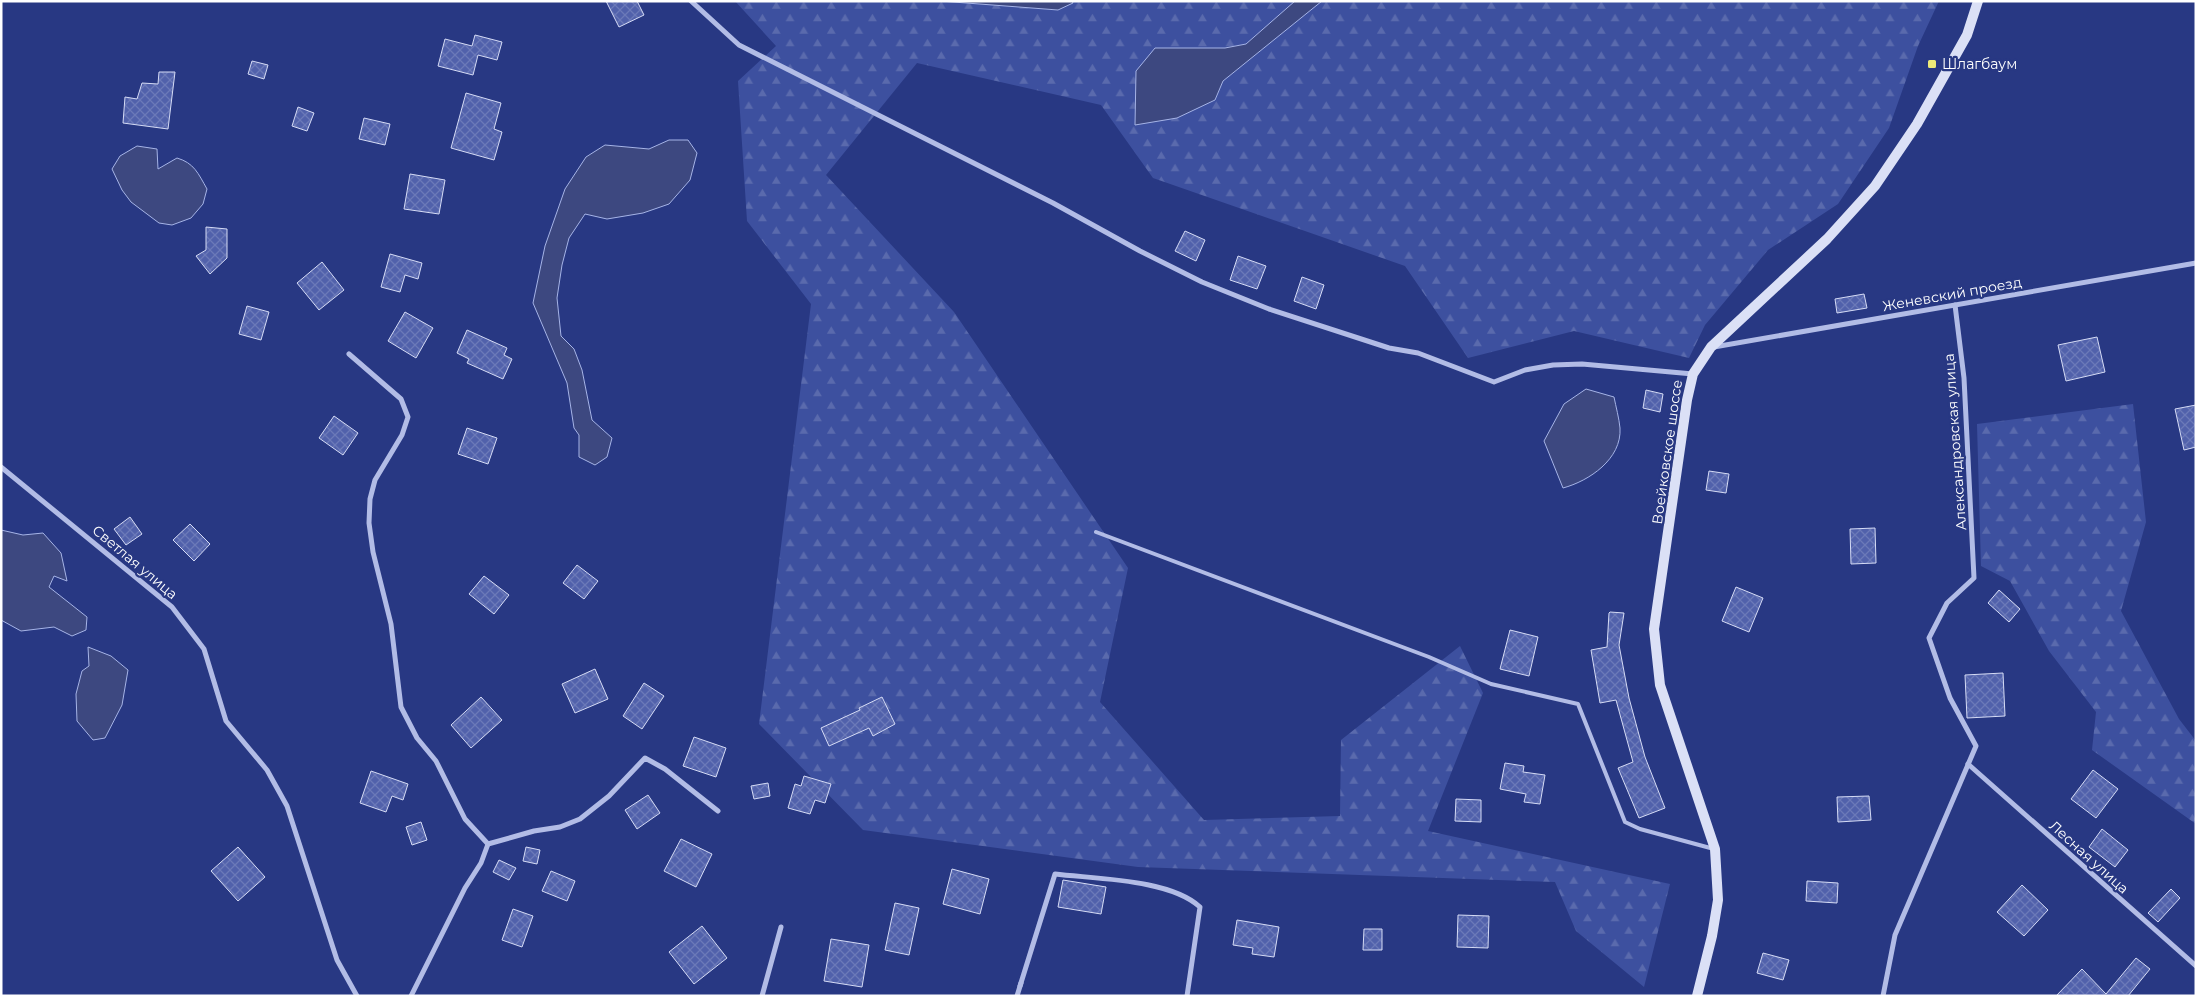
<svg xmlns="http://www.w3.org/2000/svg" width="2197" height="997" viewBox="0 0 2197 997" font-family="Montserrat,sans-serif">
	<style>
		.forest { fill: url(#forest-firs) }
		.water { fill: #3d4880; stroke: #a6b4e7 }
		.building { fill: url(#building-cross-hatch); stroke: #d5dbf5 }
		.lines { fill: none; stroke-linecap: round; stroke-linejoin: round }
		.lane { stroke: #b2bce6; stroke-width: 4 }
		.street { stroke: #b2bce6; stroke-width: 5 }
		.secondary { stroke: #dbe0f6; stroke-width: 10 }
		.poi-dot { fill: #eeea78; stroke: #283883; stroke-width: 2 }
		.labels { text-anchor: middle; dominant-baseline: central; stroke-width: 4.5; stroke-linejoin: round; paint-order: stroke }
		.poi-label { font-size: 14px; fill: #fff; stroke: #283883; text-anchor: start }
		.street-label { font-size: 14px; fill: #fff; stroke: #283883 }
	</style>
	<defs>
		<pattern id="forest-firs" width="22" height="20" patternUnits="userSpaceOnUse" patternTransform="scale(1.25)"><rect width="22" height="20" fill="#3d509f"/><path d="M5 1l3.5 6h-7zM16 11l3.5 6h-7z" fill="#5a6aad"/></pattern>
		<pattern id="building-cross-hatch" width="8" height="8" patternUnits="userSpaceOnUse" patternTransform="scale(1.25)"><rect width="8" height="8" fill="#5161ab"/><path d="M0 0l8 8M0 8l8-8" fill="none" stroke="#6b79b8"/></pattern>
	</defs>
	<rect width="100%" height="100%" fill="#283883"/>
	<g class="forest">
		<path d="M735,1H940L1058,10L1073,3L1072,1H1295L1246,44L1225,48L1215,100L1223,81L1322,1H1939L1918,46L1889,128L1838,204L1768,250L1705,325L1689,358L1574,331L1468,358L1405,266L1153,178L1101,105L917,63L826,175L954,312L1128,568L1100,702L1204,820L1340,816L1341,740L1460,646L1483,693L1428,831L1670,884L1644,987L1576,931L1555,882L1138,867L863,830L759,724L811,304L747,221L738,81L776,46Z"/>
		<path d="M2133,404L2146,522L2121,611L2179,719L2196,741V824L2092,750L2096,712L2049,651L2010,581L1981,566L1977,424Z"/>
	</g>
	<g class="water">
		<path d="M940,1H1072L1073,3L1058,10Z"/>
		<path d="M1295,1H1322L1223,81L1215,100L1177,118L1135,125L1136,71L1155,48H1225L1246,44Z"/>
		<path d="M669,140H688L697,153L690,180L669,204L643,213L607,219L585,214L569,238L562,265L557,298L561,336L574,349L582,370L592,420L612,438L607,457L595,465L579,457V435L574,428L567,383L533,303L545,246L565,189L586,157L605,145L649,149Z"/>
		<path d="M137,146L157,149L158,169L177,158C194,163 198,173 207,189L203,204L191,218L172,225L159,223L131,202L122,190L112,169L120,156Z"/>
		<path d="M1586,389L1614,397C1616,407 1619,418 1620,428C1622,459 1589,481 1563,488L1544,441L1564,404Z"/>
		<path d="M1,530L23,535L43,533L61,553L67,581L54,576L49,587L87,617L86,630L72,636L54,627L21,631L1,620Z"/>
		<path d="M88,647L111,656L128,670L122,705L105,738L93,740L77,721L76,694L82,671L89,666Z"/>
	</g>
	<g class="building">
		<path d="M606,1H637L644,15L619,27Z"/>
		<path d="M475,35L502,42L497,60L478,55L473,75L438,66L445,39L472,46Z"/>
		<path d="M252,61L268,65L264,79L248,74Z"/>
		<path d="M159,72H175L168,129L123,123L125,97L137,99L142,83L158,84Z"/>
		<path d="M466,93L501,103L494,129L502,132L494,160L451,148Z"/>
		<path d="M298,107L314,113L307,131L292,126Z"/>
		<path d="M364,118L390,124L385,145L359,139Z"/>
		<path d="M410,174L445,180L439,214L404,209Z"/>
		<path d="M206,227L227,229V258L210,274L196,256L206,250Z"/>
		<path d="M1185,231L1205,240L1196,261L1175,251Z"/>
		<path d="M390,254L422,263L418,279L405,275L400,292L381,287Z"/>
		<path d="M1238,256L1266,266L1257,289L1230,280Z"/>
		<path d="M322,262L344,290L319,310L297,283Z"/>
		<path d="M1302,277L1324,285L1316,309L1294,301Z"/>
		<path d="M1864,294L1867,308L1837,313L1835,299Z"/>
		<path d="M247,306L269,312L261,340L239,334Z"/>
		<path d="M405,312L433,328L416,358L388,341Z"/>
		<path d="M467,330L507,348L504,355L512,359L503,379L467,363L469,359L457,353Z"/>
		<path d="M2097,337L2105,372L2066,381L2058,345Z"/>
		<path d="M1646,390L1663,394L1660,412L1643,408Z"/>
		<path d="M2196,405V447L2184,450L2175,409Z"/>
		<path d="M334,416L358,433L343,455L319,438Z"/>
		<path d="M467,428L497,438L488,464L458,454Z"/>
		<path d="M1709,471L1729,474L1726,493L1706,490Z"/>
		<path d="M130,517L142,534L126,545L114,529Z"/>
		<path d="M190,524L210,544L194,561L173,540Z"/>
		<path d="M1875,528L1876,563L1851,564L1850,529Z"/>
		<path d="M577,565L598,581L584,599L563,583Z"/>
		<path d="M484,576L509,595L494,614L469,594Z"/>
		<path d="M1736,587L1763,598L1749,632L1722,621Z"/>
		<path d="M1999,590L2020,609L2009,622L1988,603Z"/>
		<path d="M1610,612L1624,613L1619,645L1629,698L1645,757L1665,808L1639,818L1618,768L1633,762L1616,700L1600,703L1591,650L1607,647L1609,613Z"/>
		<path d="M1510,630L1538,637L1529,676L1500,669Z"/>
		<path d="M595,669L608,699L575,713L562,684Z"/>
		<path d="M2003,673L2005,716L1967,718L1965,675Z"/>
		<path d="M644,683L664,696L642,729L623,716Z"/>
		<path d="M481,697L502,720L471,748L451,725Z"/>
		<path d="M882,697L895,724L873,736L869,728L829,746L821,728L860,710L859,708Z"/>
		<path d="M694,737L726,748L716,777L683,766Z"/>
		<path d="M1505,763L1524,766L1523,772L1545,775L1540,804L1524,802L1526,794L1500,789Z"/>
		<path d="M2093,770L2118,789L2096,818L2071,799Z"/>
		<path d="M371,771L408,784L403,800L392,796L386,812L360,803Z"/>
		<path d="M804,776L831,784L825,803L815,800L810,814L788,808L795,784L801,786Z"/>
		<path d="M768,783L770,796L754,799L751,786Z"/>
		<path d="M648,795L660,813L637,829L625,810Z"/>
		<path d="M1869,796L1871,820L1838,822L1837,797Z"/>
		<path d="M1456,799L1481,800V822L1455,821Z"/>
		<path d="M421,822L427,840L412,845L406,827Z"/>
		<path d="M2102,829L2128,850L2115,867L2089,847Z"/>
		<path d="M681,839L712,854L696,887L664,871Z"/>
		<path d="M238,847L265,877L238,901L211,871Z"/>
		<path d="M526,847L540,850L537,864L523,861Z"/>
		<path d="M499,860L516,868L509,880L493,872Z"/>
		<path d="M952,869L989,879L980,914L943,904Z"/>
		<path d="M551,871L575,881L567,901L542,891Z"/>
		<path d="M1063,880L1106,887L1101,914L1058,907Z"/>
		<path d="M1807,881L1838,883L1837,903L1806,901Z"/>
		<path d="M2022,885L2048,910L2024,936L1997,912Z"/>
		<path d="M2171,889L2180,898L2158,922L2148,913Z"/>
		<path d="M895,903L919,908L909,955L885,950Z"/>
		<path d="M513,909L533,916L522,947L502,940Z"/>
		<path d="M1458,915L1489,916L1488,948L1457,947Z"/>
		<path d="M1237,920L1279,927L1274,957L1252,954L1253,948L1233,945Z"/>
		<path d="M702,926L727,958L694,984L669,952Z"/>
		<path d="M1364,929H1382V950H1363Z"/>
		<path d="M831,939L869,945L862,987L824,981Z"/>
		<path d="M1763,953L1789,960L1783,980L1757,973Z"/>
		<path d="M2136,958L2150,969L2128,996H2056L2082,969L2106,994Z"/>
	</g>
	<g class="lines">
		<path class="lane" d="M1096,532L1429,657L1491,684L1578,704L1625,822L1640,829L1714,849"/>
		<g class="street">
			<path d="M691,1L739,45L1053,203L1140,251L1202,282L1269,309L1389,348L1418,353L1494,382L1525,370L1553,365L1582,364L1693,374"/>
			<path d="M1714,347L2196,263"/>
			<path d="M349,354L401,399L408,417L402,435L375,480L370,499L369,523L373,552L391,624L401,707L417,738L436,761L465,819L488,844"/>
			<path d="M1,467L172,607L204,649L226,721L267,770L287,806L337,960L357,996"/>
			<path d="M1968,764L2196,966"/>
			<path d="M488,844L534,831L560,827L580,819L609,796L645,758L665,769L718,811"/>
			<path d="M1020,986L1055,874C1096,879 1170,879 1200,907L1187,996"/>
			<path d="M411,996L465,888L481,863L488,844"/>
			<path d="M762,996L781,927"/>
			<path d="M1017,996L1021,983"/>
			<path d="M1883,996L1895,935L1976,746L1950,698L1929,638L1947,603L1974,578L1964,378L1955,305"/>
		</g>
		<path class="secondary" d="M1697,996L1712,936L1718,900L1715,849L1660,685L1654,629L1687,400L1693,374L1711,347L1827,239L1875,186L1917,124L1967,35L1978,1"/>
	</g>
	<rect class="poi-dot" x="1927" y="59" width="10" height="10" rx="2.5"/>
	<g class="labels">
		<g class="poi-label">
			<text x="1942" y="64">Шлагбаум</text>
		</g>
		<g class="street-label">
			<text transform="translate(1952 294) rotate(-10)">Женевский проезд</text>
			<text transform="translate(1955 442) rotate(-94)">Александровская улица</text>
			<text transform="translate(1667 452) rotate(-82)">Воейковское шоссе</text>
			<text transform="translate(135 562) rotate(40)">Светлая улица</text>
			<text transform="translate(2089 857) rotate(42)">Лесная улица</text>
		</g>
	</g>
	<rect width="2197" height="997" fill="none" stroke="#ffffff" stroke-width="5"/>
</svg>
